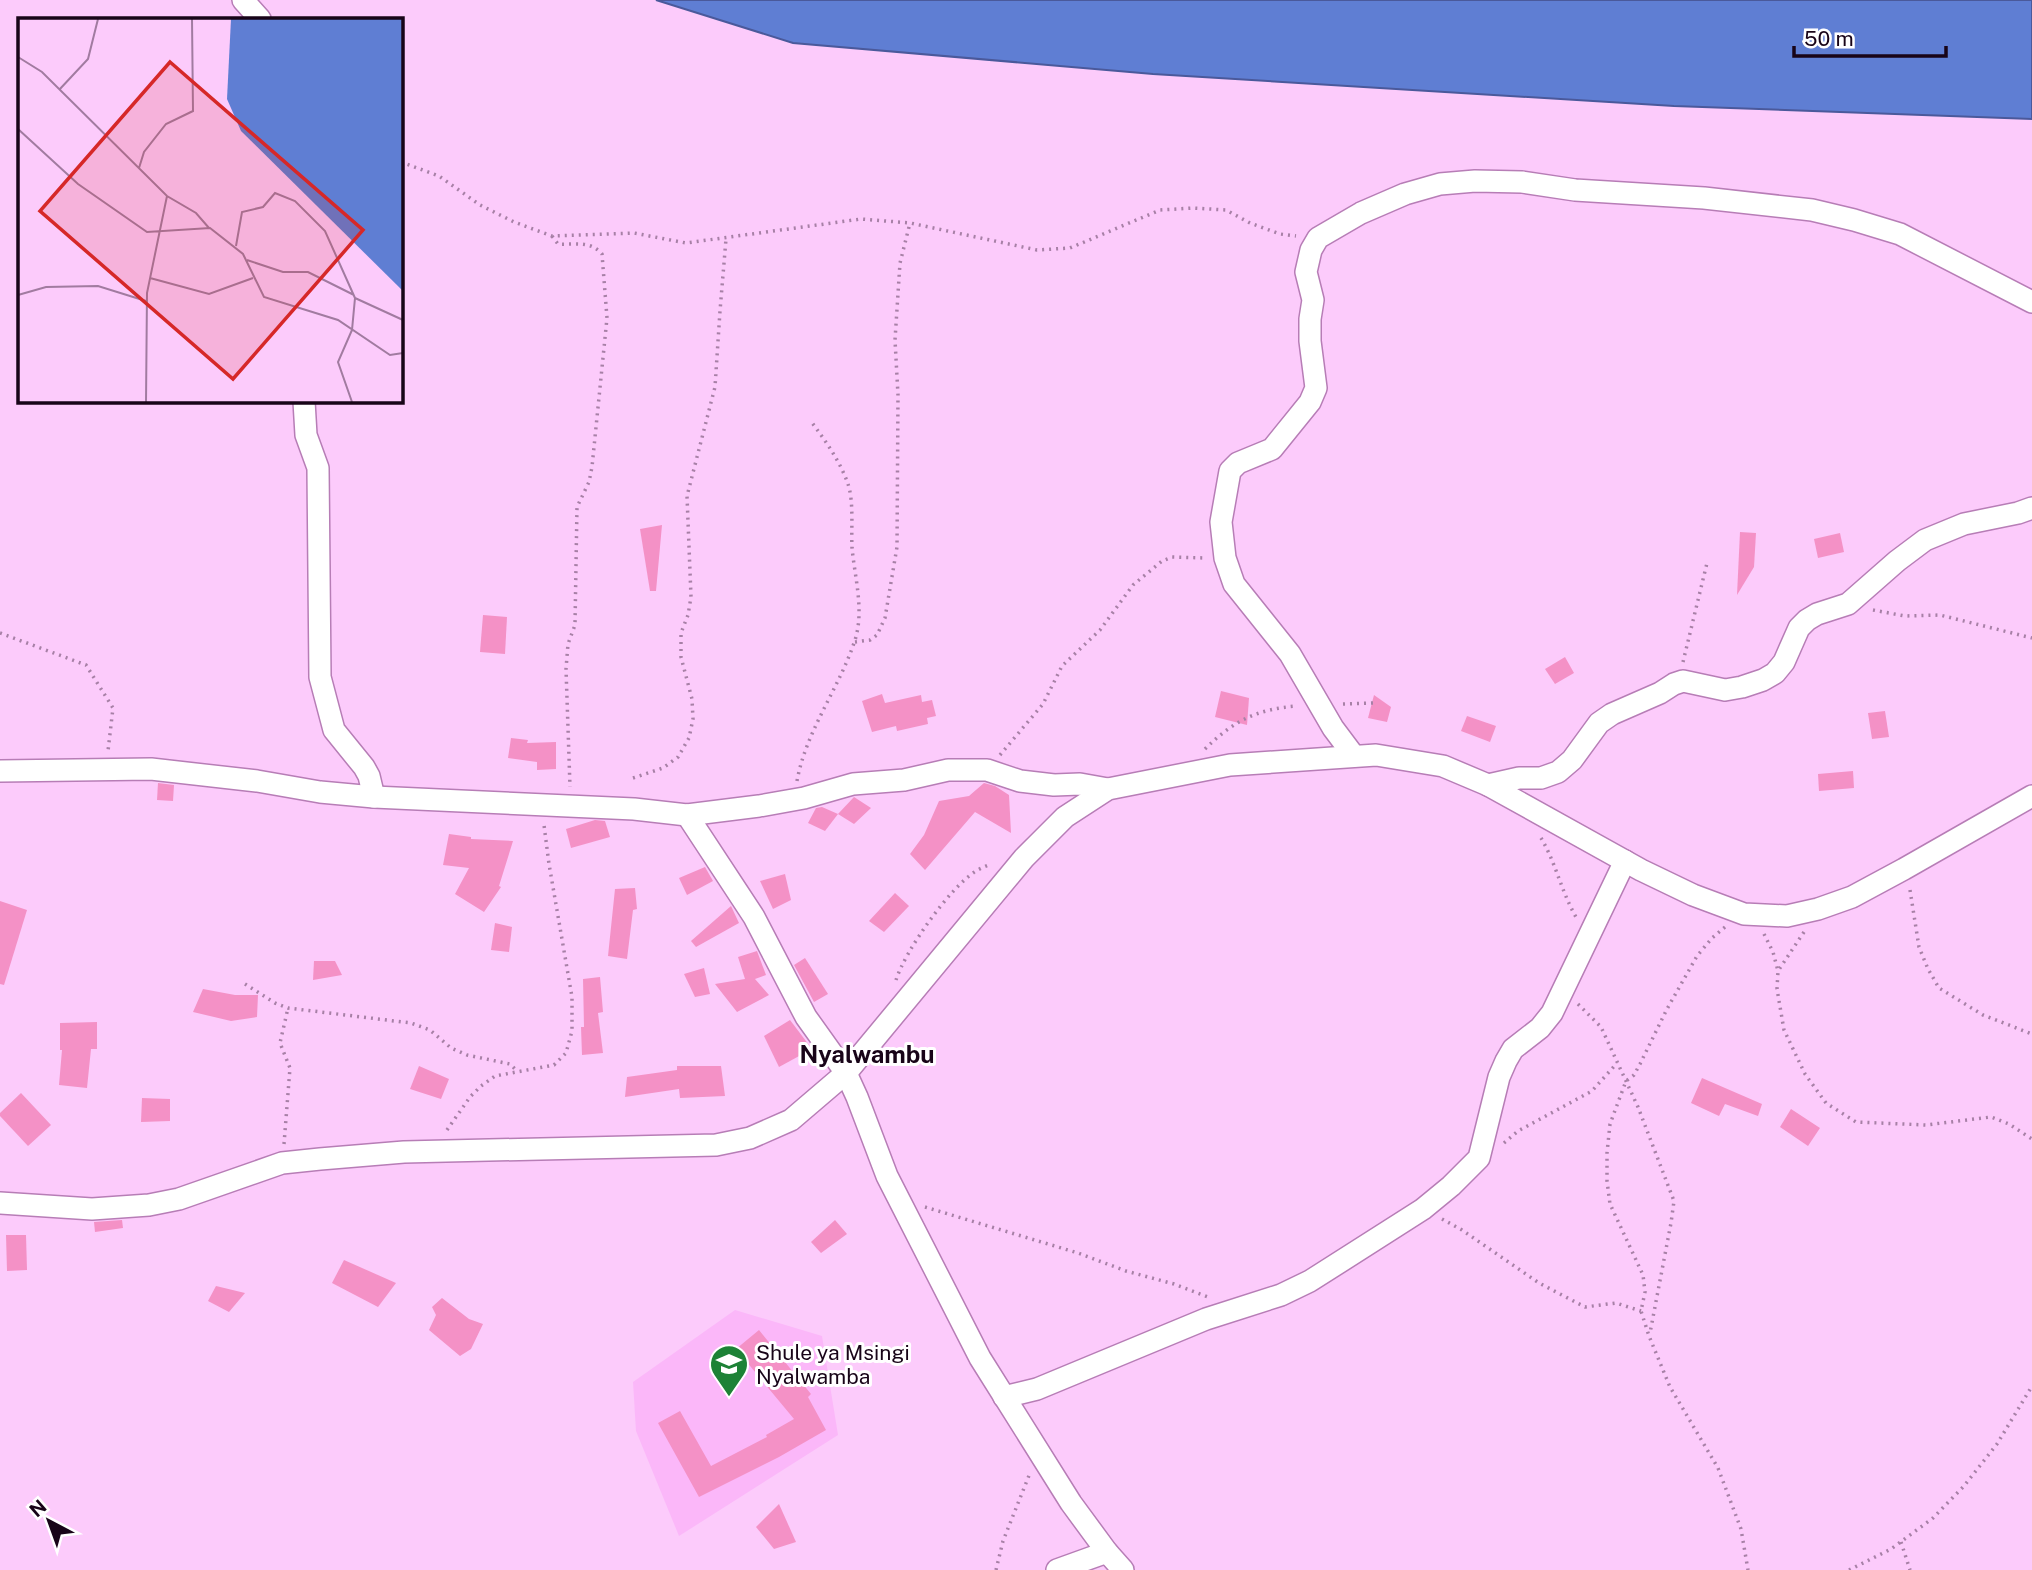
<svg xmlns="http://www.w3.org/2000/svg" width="2032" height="1570" viewBox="0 0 2032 1570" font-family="'Public Sans',sans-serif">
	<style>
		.built { fill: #fbb7f9 }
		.water { fill: #5f7ed3; stroke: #4a599b; stroke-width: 2 }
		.building { fill: #f491c6 }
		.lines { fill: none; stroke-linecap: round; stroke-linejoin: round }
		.street-casing { stroke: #b77db6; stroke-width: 24 }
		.path { stroke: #a780a6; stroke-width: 3.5; stroke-dasharray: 2 5; stroke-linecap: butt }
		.street { stroke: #fff; stroke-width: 21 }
		.labels { text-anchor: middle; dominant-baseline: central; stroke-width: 6; stroke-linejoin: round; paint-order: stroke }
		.poi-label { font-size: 21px; fill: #180418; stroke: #fff; text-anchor: start }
		.quarter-label { font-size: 24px; font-weight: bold; fill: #180418; stroke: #fff }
		.inset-road { fill: none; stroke: #a17ba0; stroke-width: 2 }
		.view { fill: #d62828; fill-opacity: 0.15; stroke: #d62828; stroke-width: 3.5 }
		.inset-edge { fill: none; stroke: #180418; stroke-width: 3.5 }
	</style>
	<rect width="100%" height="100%" fill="#fccbfb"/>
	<path class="built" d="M735,1310L822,1336L838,1435L679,1536L636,1431L633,1382Z"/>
	<path class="water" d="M656,0H2032V119L1674,106L1153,74L793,43Z"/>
	<g class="building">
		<path d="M662,525L656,591H650L640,529Z"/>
		<path d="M1740,532L1756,533L1754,567L1737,595Z"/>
		<path d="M1840,533L1844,552L1818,558L1814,539Z"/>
		<path d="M483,615L507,617L505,654L480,652Z"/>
		<path d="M1565,657L1574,673L1555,684L1545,669Z"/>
		<path d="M1221,691L1249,698L1247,725L1215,717Z"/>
		<path d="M882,694L885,703L921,695L922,702L932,700L936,716L927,718L928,724L897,731L896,726L872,732L862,701Z"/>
		<path d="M1374,695L1391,707L1387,722L1368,718Z"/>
		<path d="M1885,711L1889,737L1872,739L1868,713Z"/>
		<path d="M1467,716L1496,726L1490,742L1461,731Z"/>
		<path d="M511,738L528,740L527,743L556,742V769L537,770V762L508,758Z"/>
		<path d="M1853,771L1854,788L1819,791L1818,774Z"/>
		<path d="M158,783L174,785L173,801L157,800Z"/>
		<path d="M984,783L995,786L1009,795L1011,833L975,812L925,870L910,854L924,835L939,801L969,796Z"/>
		<path d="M854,797L871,808L854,824L838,814Z"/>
		<path d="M822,807L838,814L825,831L808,823L816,808Z"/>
		<path d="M595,820L605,821L610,837L571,848L566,829Z"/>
		<path d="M449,834L471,837V839L513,841L499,886L501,887L484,912L455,894L469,868L443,865Z"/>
		<path d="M705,867L713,881L687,895L679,878Z"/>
		<path d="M785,874L791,900L773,909L760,881Z"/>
		<path d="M635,888L637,909L633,910L627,959L608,956L615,889Z"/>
		<path d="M895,893L909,906L884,932L869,921Z"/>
		<path d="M0,901L27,910L4,985L0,984Z"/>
		<path d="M731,906L739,923L696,947L691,941Z"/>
		<path d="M495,923L512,927L509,952L491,950Z"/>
		<path d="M757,951L766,975L755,979L769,995L737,1012L715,984L745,979L738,957Z"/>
		<path d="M805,958L828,994L814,1002L794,965Z"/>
		<path d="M314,961H335L342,975L313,980Z"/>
		<path d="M704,968L710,994L695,997L684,974Z"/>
		<path d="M600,977L603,1012L598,1013L603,1053L582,1055L581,1027H584L583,979Z"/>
		<path d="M203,989L235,995H258L257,1017L231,1021L193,1012Z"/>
		<path d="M790,1020L812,1049L779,1067L764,1036Z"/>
		<path d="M97,1022V1049H91L87,1088L59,1085L62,1050H60V1023Z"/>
		<path d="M419,1066L449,1079L441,1099L410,1089Z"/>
		<path d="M677,1066H721L725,1096L680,1098L679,1089L625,1097L627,1077L677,1070Z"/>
		<path d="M1702,1078L1762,1104L1758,1116L1725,1104L1719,1116L1691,1103Z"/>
		<path d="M21,1093L51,1125L28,1146L0,1116V1113Z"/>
		<path d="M142,1098L170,1099V1121L141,1122Z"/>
		<path d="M1791,1109L1820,1128L1808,1146L1780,1127Z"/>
		<path d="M122,1220L123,1228L95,1232L94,1222Z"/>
		<path d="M835,1220L847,1234L821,1253L811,1242Z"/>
		<path d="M6,1235H26L27,1270L7,1271Z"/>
		<path d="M344,1260L396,1283L378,1307L332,1283Z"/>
		<path d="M216,1286L245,1293L229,1312L208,1301Z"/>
		<path d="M442,1298L469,1319L483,1324L471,1349L460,1356L429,1330L436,1315L432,1307Z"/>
		<path d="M759,1330L811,1394L808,1397L826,1430L779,1457L699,1497L658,1423L680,1411L711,1466L767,1437L766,1435L794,1419L736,1349Z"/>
		<path d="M779,1504L796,1542L774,1549L756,1527Z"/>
	</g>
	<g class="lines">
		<defs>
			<g id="street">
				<path d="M243,0L260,19"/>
				<path d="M304,401L306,435L318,468L320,677L334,730L364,767L369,776L374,797"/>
				<path d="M1354,756L1333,728L1290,654L1234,584L1225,558L1221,522L1230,471L1238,463L1272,449L1310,402L1316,388L1310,341V319L1313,300L1306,272L1311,250L1318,238L1361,213L1405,194L1440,184L1475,181L1522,182L1575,190L1704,198L1812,210L1854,220L1900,234L2032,302"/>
				<path d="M0,771L151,769L257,781L320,792L374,797L634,809L687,815L759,806L804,798L853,784L904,780L948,770H987L1020,781L1054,785L1080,784L1108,789"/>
				<path d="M1488,785L1519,778H1541L1558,772L1572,760L1599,723L1612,714L1660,693L1674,684L1683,681L1725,690L1742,687L1763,680L1775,673L1784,662L1799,628L1807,620L1817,614L1848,604L1897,561L1925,540L1964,524L2018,513L2032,508"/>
				<path d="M687,815L754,917L806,1017L846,1073L857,1097L887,1176L980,1358L1071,1503L1107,1552L1123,1570"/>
				<path d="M0,1203L92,1209L149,1205L179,1199L282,1163L320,1159L404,1152L716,1145L750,1138L791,1120L846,1073L1024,858L1065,817L1108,789L1230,765L1376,755L1443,766L1488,785L1641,870L1693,895L1744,914L1787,916L1818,909L1852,897L1904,869L2032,796"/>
				<path d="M1004,1397L1037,1389L1206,1319L1281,1295L1310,1281L1423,1209L1451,1186L1479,1158L1499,1077L1506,1061L1513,1049L1540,1028L1552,1013L1625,861"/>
				<path d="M1057,1570L1107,1552"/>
			</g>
		</defs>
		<use href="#street" class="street-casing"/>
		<g class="path">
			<path d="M401,162L439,176L480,205L514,222L552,236L634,233L686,243L861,219L910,223L1037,250L1070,248L1160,210L1193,208L1226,210L1250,223L1280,234L1296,236"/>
			<path d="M552,236L558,244C574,245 590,240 602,254L607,318L592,467L589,482L577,507L575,625L568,644L566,669L570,787"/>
			<path d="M1873,610L1905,616L1940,615L2032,638"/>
			<path d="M0,633L86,665L113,708L108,751"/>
			<path d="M855,642L870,640L877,635L885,618L897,547L898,395L895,340L900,263L910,223"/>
			<path d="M1683,662L1707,563"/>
			<path d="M1343,704L1374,703"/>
			<path d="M1205,749C1233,721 1257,709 1297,706"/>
			<path d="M1000,755L1043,704L1062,666L1100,630L1133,585L1162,561L1172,557L1206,558"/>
			<path d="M633,778L663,768L678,757L689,738L693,719L692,699L681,657V633L688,615L691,597L687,496L715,387L720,311L726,239"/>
			<path d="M797,781C806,731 838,690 854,643C865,613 855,579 852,548C851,529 854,502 848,484C840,461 825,440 810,420"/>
			<path d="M1541,838C1556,863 1561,891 1576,917"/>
			<path d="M1910,890L1919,947L1928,969L1939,988L1983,1015L2032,1034"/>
			<path d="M1725,927L1712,938L1697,956L1667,1009L1640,1064L1634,1075L1626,1081L1610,1124L1607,1153V1181L1610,1204L1643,1275L1645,1292L1641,1311L1649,1336L1670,1387L1718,1468L1741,1529L1748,1570"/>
			<path d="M1804,932L1778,971L1777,989L1784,1030L1805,1074L1826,1103L1856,1122L1926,1125L1991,1117L2009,1124L2032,1139"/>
			<path d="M1764,934L1773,952L1778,971"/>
			<path d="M896,980C905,951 950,887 976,871C981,868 986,866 991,864"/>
			<path d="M245,984L275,1003L288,1008L411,1023L430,1030L451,1048L467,1055L510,1064L517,1071"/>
			<path d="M1578,1004L1601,1027L1638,1107L1674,1201L1671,1223L1650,1333"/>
			<path d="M447,1130L470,1097L481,1086L495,1076L554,1065L566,1053L572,1031V997L549,864L544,825"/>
			<path d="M1504,1143L1518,1131L1592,1091L1617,1063"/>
			<path d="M284,1144L290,1068L280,1043L288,1008"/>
			<path d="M925,1207L1078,1253L1126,1271L1174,1284L1208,1297"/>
			<path d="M1442,1219L1462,1230L1539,1283L1585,1307L1616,1303L1641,1311"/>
			<path d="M1901,1542L1910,1570"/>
			<path d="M996,1570L1003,1541L1030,1473"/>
			<path d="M1849,1570L1891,1549L1933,1518L1964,1486L1997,1444L2032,1386"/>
		</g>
		<use href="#street" class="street"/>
	</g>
	<defs>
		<symbol id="school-pin" viewBox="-11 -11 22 30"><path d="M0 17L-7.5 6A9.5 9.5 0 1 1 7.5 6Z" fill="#1d8236" stroke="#fff"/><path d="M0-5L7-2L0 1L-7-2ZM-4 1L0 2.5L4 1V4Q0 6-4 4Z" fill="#fff"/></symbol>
	</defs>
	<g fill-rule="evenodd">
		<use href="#school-pin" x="707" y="1342" width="44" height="60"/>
	</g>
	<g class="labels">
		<g class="poi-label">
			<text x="756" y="1352">Shule ya Msingi<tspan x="756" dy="24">Nyalwamba</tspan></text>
		</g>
		<g class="quarter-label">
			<text x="867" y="1054">Nyalwambu</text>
		</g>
	</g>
	<g transform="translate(18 18)">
		<rect width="385" height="385" fill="#fccbfb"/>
		<path d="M213,1H385V273L223,113L209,81Z" fill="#5f7ed3"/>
		<path class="inset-road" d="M0,39L24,54L149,178L178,195L191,210M41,72L70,41L80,1M0,111L60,166L129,214L192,210L225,236L246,279L320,302L372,337L385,335M121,150L126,134L148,106L175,93L174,1M218,228L224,194L245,189L257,175L277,183L307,213L337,280L334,312L320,344L334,384M229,242L265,254H290L336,277M132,260L191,276L235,260M0,277L28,269L80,268L128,283M337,280L385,302M128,384L129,275L149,178"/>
		<path class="view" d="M152,44L345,212L215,361L22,193Z"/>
		<rect width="385" height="385" class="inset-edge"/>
	</g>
	<g transform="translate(49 1521) rotate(319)" stroke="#ffffff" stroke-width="5" paint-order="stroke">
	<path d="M0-5L12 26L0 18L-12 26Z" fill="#180418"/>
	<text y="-10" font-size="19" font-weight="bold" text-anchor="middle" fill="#180418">N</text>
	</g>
	<path d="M1794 46v10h152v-10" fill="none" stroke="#180418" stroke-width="3.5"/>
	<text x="1804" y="46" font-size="21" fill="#180418" stroke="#ffffff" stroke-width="5" paint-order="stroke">50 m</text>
</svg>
